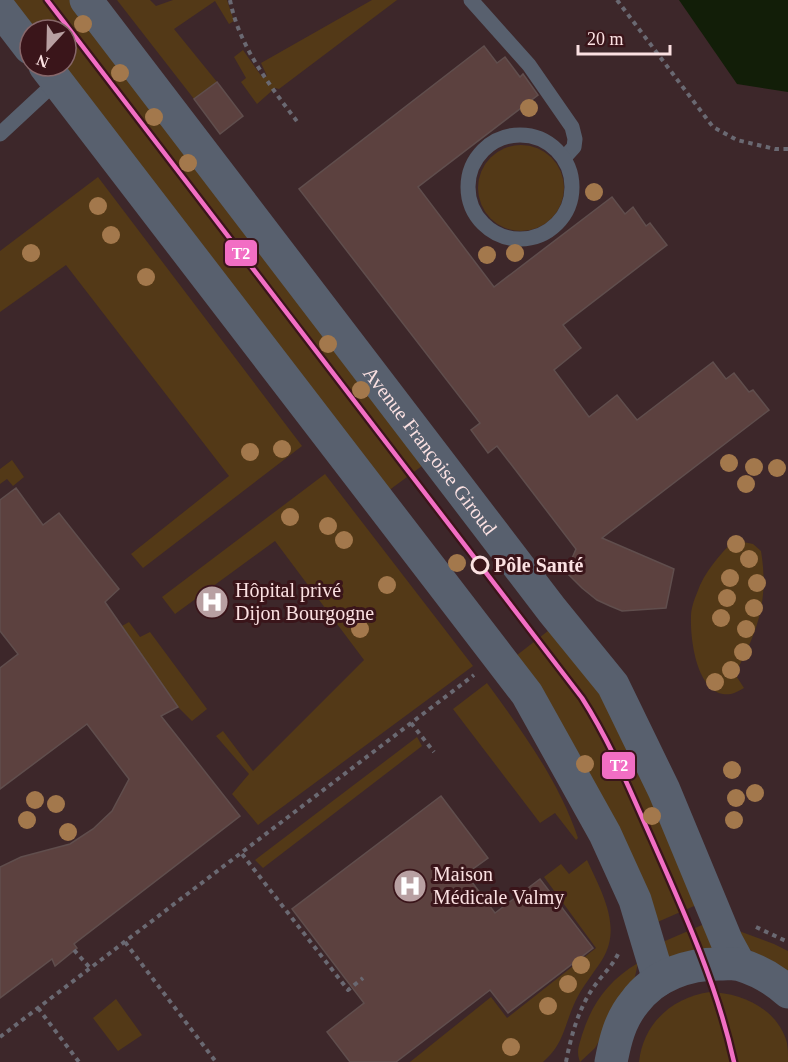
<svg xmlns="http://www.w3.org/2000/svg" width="788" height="1062" viewBox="0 0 788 1062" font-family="'Times New Roman',serif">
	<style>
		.green { fill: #533917 }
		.water { fill: #121e08 }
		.building { fill: #5c413f; stroke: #604e4d; stroke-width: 1.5 }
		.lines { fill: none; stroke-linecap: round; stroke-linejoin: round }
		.path { stroke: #6a6972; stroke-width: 4; stroke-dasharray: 4.5 4.5; stroke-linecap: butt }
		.service { stroke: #58606e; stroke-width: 15 }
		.tertiary { stroke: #58606e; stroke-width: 33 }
		.tram-1-casing { stroke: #3a151a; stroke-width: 9 }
		.tram-1 { stroke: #f26ec4; stroke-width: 4.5 }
		.tree { fill: #a3784c }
		.stop-dot { fill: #3a151a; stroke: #fbe1e2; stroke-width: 3 }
		.labels { text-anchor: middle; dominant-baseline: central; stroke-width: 6; stroke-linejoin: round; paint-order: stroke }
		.street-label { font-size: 20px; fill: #fbe1e2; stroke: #3a151a }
		.stop-label { font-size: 20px; font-weight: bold; fill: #fbe1e2; stroke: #3a151a; text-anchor: start }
		.poi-label { font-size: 20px; fill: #fbe1e2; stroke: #3a151a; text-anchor: start }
		.line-badge { stroke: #3a151a; stroke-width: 2 }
		.badge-label { font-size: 16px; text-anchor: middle; font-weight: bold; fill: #fff }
	</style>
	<rect width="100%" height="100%" fill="#3d272a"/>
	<g class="green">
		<path d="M5,0H70L426,463L384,494L55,66H66V30H30Z"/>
		<path d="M117,0H150L156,6L173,0H227L234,21L229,24L215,1L174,29L217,82L194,99Z"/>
		<path d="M372,0H397L279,89L275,88L257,104L241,82L246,78L234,57L243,50L262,77L267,76L261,63Z"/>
		<circle cx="521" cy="188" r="43"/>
		<path d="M98,177L302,446L143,568L131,554L229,476L66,265L0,312V251Z"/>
		<path d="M12,460L24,477L13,486L7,479L0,484V469Z"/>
		<path d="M325,474L473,666L258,825L232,794L249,774L216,736L223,731L253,771L364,660L275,541L175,614L162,597Z"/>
		<path d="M734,540L753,544L761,551C769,600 758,631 735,674L744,688C740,690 735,693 731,694C697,699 690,639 691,616C691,609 694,600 697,593C704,572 719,556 734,540Z"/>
		<path d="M129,622L140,637L150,632L207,709L192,721L178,707L122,626Z"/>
		<path d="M553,627L602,697L701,903L653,924L512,659Z"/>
		<path d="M487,683C522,731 559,781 578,838L576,840L555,813L540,823L453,709Z"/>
		<path d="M417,737L422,746L263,868L255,860Z"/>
		<path d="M587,860C601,891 623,927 602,960C593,974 582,987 575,1002C564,1026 564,1044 543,1062H410L491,997L507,1018L596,948L544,877L561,864L569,874Z"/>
		<path d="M709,922L715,948L668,957L663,943L665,941Z"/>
		<path d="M739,931L774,944L788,951V976L756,955L740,941Z"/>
		<path d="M638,963L634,981L595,1048L580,1062C576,1051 579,1046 582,1035C592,1003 609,980 638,963Z"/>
		<path d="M710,992C742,993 778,1009 787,1043C788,1049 788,1056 788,1062H639C643,1023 673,997 710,992Z"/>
		<path d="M116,999L142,1035L118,1051L93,1018Z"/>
	</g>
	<path class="water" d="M679,0H788V92L737,84Z"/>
	<g class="building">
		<path d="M484,46L497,63L505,57L520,77L523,74L538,95L418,187L494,287L612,197L625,214L633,207L646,226L650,223L667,245L563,325L581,348L554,370L589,417L617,395L637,420L713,362L726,379L734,373L749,392L753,390L769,410L602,538L674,569L666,608L622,611L610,606L597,600L582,588L566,572L576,549L497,446L488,453L471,430L480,423L299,189Z"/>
		<path d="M217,82L243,116L220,134L194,99Z"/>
		<path d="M16,488L43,525L59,513L119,589L105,602L178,707L161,716L240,816L74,944L77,948L55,966L52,959L0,998V867L21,857L70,844L93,829L112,811L129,779L87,724L0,789V668L18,654L0,631V500Z"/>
		<path d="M441,796L488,858L466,874L495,913L540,879L593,948L508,1013L490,990L396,1062H350L327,1032L364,1003L292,909Z"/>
	</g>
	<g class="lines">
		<g class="path">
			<path d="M230,0C239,47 271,87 299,124"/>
			<path d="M617,0L713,127L737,140L775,149H788"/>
			<path d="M411,723L434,752"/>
			<path d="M242,854L348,990L363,978"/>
			<path d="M756,927L788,942"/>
			<path d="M125,942L216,1062"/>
			<path d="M74,950L90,968"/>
			<path d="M38,1008L79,1062"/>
			<path d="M0,1037L474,675"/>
			<path d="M566,1062C571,1036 578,1010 593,988C601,976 612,967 618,954"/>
		</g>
		<g class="service">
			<path d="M471,0L529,65L572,127L575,139L574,147L564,158"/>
			<path d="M0,134L57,81"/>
			<circle cx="520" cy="187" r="52"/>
		</g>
		<g class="tertiary">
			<path id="s1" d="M86,0L552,610L613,685L664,790L727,942L739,964"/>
			<path d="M0,9L30,48"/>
			<path d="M45,66L527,694L605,834L635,900L659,980"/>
			<path d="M611,1062C615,1041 620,1020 634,1003C654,975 689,963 723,964C728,964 735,963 741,965C757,970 775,980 788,992"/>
		</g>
		<defs>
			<path id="tram-1" d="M47,0L582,698C611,743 631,793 653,842C685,914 717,985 734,1062"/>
		</defs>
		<use href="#tram-1" class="tram-1-casing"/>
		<use href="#tram-1" class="tram-1"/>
	</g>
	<g class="tree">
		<circle cx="83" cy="24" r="9"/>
		<circle cx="120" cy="73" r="9"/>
		<circle cx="529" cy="108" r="9"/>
		<circle cx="154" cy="117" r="9"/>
		<circle cx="188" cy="163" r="9"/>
		<circle cx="594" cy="192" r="9"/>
		<circle cx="98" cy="206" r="9"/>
		<circle cx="111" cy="235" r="9"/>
		<circle cx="31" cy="253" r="9"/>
		<circle cx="515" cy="253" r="9"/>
		<circle cx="487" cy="255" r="9"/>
		<circle cx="146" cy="277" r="9"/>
		<circle cx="328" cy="344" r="9"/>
		<circle cx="361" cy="390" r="9"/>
		<circle cx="282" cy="449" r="9"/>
		<circle cx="250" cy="452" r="9"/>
		<circle cx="729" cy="463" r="9"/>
		<circle cx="754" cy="467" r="9"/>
		<circle cx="777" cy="468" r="9"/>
		<circle cx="746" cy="484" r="9"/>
		<circle cx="290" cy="517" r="9"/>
		<circle cx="328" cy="526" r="9"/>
		<circle cx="344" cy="540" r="9"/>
		<circle cx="736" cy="544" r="9"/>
		<circle cx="749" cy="559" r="9"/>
		<circle cx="457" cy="563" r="9"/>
		<circle cx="730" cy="578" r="9"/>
		<circle cx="757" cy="583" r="9"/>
		<circle cx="387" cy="585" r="9"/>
		<circle cx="727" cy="598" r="9"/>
		<circle cx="754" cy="608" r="9"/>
		<circle cx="721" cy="618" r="9"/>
		<circle cx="360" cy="629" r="9"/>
		<circle cx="746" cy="629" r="9"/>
		<circle cx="743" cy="652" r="9"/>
		<circle cx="731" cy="670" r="9"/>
		<circle cx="715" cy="682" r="9"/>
		<circle cx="585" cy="764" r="9"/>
		<circle cx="732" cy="770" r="9"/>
		<circle cx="755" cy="793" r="9"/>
		<circle cx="736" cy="798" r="9"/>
		<circle cx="35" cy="800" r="9"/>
		<circle cx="56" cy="804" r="9"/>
		<circle cx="652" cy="816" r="9"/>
		<circle cx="27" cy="820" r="9"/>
		<circle cx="734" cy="820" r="9"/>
		<circle cx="68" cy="832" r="9"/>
		<circle cx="581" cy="965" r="9"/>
		<circle cx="568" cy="984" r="9"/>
		<circle cx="548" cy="1006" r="9"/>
		<circle cx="511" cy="1047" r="9"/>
	</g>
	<defs>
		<symbol id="hospital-disc" viewBox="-11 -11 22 22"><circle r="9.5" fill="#b8a0a2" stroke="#3a151a"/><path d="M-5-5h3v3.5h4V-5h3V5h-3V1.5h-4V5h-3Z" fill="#fff"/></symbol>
	</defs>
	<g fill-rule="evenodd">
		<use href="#hospital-disc" x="193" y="583" width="38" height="38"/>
		<use href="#hospital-disc" x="391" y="867" width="38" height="38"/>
	</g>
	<circle class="stop-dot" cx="480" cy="565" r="8"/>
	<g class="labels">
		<g class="street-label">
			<text stroke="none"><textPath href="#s1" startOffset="567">Avenue Françoise Giroud</textPath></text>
		</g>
		<g class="stop-label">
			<text x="494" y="565">Pôle Santé</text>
		</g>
		<g class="poi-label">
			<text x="235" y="590">Hôpital privé<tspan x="235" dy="23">Dijon Bourgogne</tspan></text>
			<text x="433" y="874">Maison<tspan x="433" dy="23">Médicale Valmy</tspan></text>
		</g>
	</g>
	<g class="line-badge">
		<rect x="224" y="239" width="34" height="28" rx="6" fill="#f26ec4"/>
		<rect x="601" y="751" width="35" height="29" rx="6" fill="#f26ec4"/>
	</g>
	<g class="badge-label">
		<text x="241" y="259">T2</text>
		<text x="619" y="771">T2</text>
	</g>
	<g transform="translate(48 48) rotate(202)"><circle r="28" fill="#3a151a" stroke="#87676a" stroke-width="1.5"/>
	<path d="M0-4.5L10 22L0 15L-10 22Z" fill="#b8a0a2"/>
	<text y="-9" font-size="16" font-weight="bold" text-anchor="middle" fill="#fbe1e2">N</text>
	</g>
	<path d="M578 45v9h92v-9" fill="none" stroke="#fbe1e2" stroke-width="3"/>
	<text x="587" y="45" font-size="18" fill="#fbe1e2" stroke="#3a151a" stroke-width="4.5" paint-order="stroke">20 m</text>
</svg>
